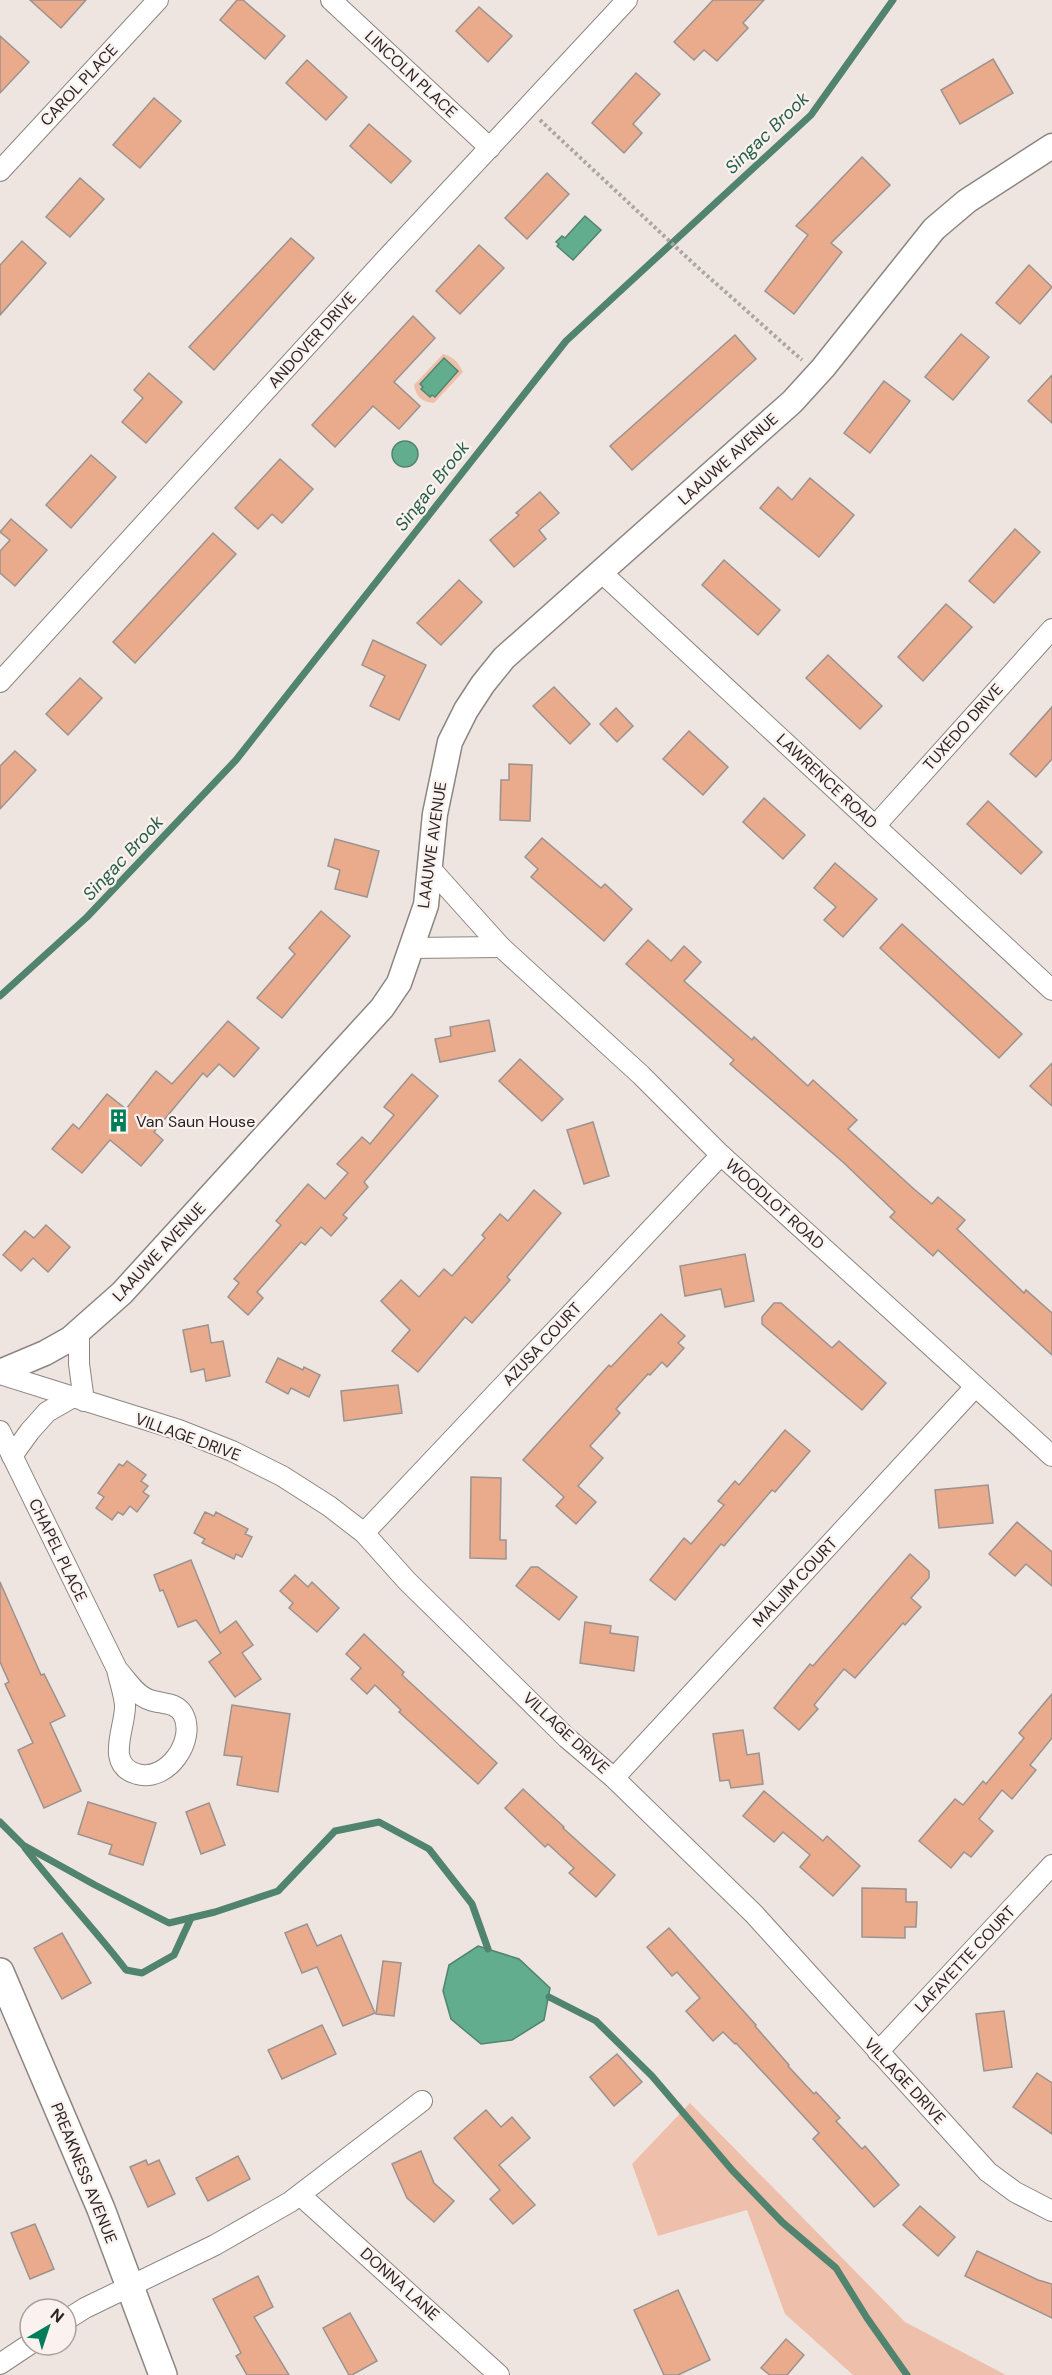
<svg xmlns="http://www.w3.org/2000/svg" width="1052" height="2375" viewBox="0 0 1052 2375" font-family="'DM Sans',sans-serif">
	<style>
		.green { fill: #eec0ab }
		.water { fill: #63ad8f; stroke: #51846f; stroke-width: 1.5 }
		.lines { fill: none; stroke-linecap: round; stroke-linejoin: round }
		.stream { stroke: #51846f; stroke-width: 7 }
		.building { fill: #eaaa8c; stroke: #9b9390; stroke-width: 1.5 }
		.minor-casing { stroke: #8c8581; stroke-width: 22 }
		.tertiary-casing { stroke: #8c8581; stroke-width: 27 }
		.secondary-casing { stroke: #8c8581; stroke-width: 30 }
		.path { stroke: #aca5a2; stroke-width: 4; stroke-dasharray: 3 3; stroke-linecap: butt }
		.minor { stroke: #fff; stroke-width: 20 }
		.tertiary { stroke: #fff; stroke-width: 24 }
		.secondary { stroke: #fff; stroke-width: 27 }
		.labels { text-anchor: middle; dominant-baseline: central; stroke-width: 4.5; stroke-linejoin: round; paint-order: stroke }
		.street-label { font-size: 16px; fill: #282523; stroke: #fbf2ef }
		.poi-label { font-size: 16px; fill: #282523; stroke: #fbf2ef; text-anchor: start }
		.water-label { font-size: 18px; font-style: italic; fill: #255f4a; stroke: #fbf2ef }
	</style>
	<rect width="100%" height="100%" fill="#eee5e1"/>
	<g class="green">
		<path d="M443,354C454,357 458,362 463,372L434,403C422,402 416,397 414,385Z"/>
		<path d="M690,2103L905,2322L1006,2375H853L785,2314L747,2210L658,2236L632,2164Z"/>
	</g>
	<g class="water">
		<path d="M585,216L601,230L573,260L557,246L559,244L556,242L562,236L565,238Z"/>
		<path d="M444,358L458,371L435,397L432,395L430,397L421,389L423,387L420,384Z"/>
		<circle cx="405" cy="454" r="13"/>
		<path d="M478,1946L519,1959L550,1988L544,2020L512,2040L481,2044L451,2019L443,1991L449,1965Z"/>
	</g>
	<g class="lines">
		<g class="stream">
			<path d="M0,996L87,917L236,760L566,341L811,115L893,0"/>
			<path d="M0,1822L23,1845L95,1885L169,1923L215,1912L278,1891L335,1831L379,1822L429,1849L472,1904L488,1949"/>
			<path d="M25,1848C57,1890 94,1928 126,1970L142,1973L174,1955L191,1918"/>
			<path d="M549,1997L596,2021L652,2076L732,2170L782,2222L836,2268L867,2318L907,2375"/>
		</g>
	</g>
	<g class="building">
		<path d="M30,0H86L61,28Z"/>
		<path d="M237,0H243L285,36L265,59L220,20Z"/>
		<path d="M713,0H764L743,23L748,28L717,61L704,50L694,60L674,42Z"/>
		<path d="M479,7L512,36L488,62L456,31Z"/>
		<path d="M0,36L29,62L0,93Z"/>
		<path d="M993,59L1013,93L960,124L941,90Z"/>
		<path d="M307,60L347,97L326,120L286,83Z"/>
		<path d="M636,73L660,94L633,124L642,133L624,153L592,123Z"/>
		<path d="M154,98L181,121L140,168L113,145Z"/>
		<path d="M369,124L411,161L391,183L350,146Z"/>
		<path d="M862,157L890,185L831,243L842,252L794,314L765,291L808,235L796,226Z"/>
		<path d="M547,173L569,194L527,239L505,218Z"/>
		<path d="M80,178L104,199L70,237L46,217Z"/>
		<path d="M291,238L314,258L214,370L189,347Z"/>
		<path d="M22,241L46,263L0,315V265Z"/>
		<path d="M479,245L504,268L460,314L436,291Z"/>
		<path d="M1029,265L1052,287L1020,324L996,303Z"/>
		<path d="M413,316L435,338L394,382L420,406L399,429L373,406L335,447L312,425Z"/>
		<path d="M961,334L989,357L953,400L925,377Z"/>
		<path d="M735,335L756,359L632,470L610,446Z"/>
		<path d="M149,373L182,402L146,443L122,422L143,398L134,390Z"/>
		<path d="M1052,375V423L1028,401Z"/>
		<path d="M884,381L910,401L870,453L844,433Z"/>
		<path d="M91,455L116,477L71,528L46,505Z"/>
		<path d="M280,459L313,489L282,523L272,514L258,529L235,508Z"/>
		<path d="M810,478L854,515L819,557L760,508L778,487L792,500Z"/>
		<path d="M540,492L559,513L539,530L546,539L514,567L490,540L519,515L516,513Z"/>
		<path d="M11,519L47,550L15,586L0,573V551L10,540L0,532Z"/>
		<path d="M1015,529L1040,552L994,603L969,581Z"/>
		<path d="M213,533L236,554L135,663L113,642Z"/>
		<path d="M724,560L780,610L758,635L702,585Z"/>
		<path d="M459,580L482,602L441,645L417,623Z"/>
		<path d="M946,604L972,627L923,681L898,657Z"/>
		<path d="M373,640L426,665L399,720L370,706L385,676L362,665Z"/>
		<path d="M828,655L882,706L860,729L806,678Z"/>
		<path d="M80,678L102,698L68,735L46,714Z"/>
		<path d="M554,687L590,724L570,744L533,706Z"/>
		<path d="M1052,707V759L1036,777L1010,754Z"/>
		<path d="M616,708L633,726L617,742L600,724Z"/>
		<path d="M689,731L728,767L703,795L663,759Z"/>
		<path d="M15,751L36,770L0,809V766Z"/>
		<path d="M509,764L532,765L530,821L500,820L501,780H509Z"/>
		<path d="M764,798L805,835L783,859L743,822Z"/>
		<path d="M988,801L1042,852L1021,874L967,824Z"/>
		<path d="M542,838L601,888L605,884L632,909L604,941L531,877L538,869L525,857Z"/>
		<path d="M335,839L379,851L367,897L335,889L340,870L328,866Z"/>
		<path d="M835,863L877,899L843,937L824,920L836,907L814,888Z"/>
		<path d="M321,911L350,936L282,1018L257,998L295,954L289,948Z"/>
		<path d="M902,924L1022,1034L999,1058L880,948Z"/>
		<path d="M648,940L671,961L684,946L701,962L684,981L752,1040L754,1037L808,1086L813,1080L857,1120L848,1129L915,1190L932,1204L938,1197L965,1220L957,1229L1024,1293L1026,1290L1052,1313V1355L938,1250L933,1256L890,1217L895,1212L844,1163L730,1064L734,1060L626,964Z"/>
		<path d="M489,1020L495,1051L440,1062L435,1039L451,1036L450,1027Z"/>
		<path d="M228,1021L259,1048L234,1077L219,1064L207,1077L203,1073L154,1132L163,1140L141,1166L110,1140L82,1173L52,1149L73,1124L79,1129L107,1094L126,1109L156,1071L172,1084Z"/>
		<path d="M520,1059L563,1099L542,1121L499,1081Z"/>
		<path d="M1052,1063V1106L1030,1086Z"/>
		<path d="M412,1074L438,1096L364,1182L368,1187L343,1215L347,1218L331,1236L321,1227L305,1245L301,1242L257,1292L263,1298L248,1315L228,1297L239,1283L234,1279L281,1225L276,1221L308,1184L325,1199L348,1173L337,1164L362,1137L370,1144L394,1115L384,1107Z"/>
		<path d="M593,1122L609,1176L584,1184L567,1130Z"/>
		<path d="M534,1190L561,1213L507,1277L510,1280L472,1323L465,1317L418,1372L392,1351L410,1330L381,1301L401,1280L419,1297L444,1269L452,1276L485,1238L482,1235L500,1214L508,1221Z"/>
		<path d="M46,1225L70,1247L48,1272L33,1258L21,1271L3,1255L25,1231L34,1238Z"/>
		<path d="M745,1254L754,1301L725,1307L721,1289L685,1296L680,1266Z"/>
		<path d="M774,1303H781L832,1348L839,1341L886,1383L862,1410L762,1324V1317Z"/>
		<path d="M661,1314L685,1336L678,1343L684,1348L667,1367L662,1362L650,1375L648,1374L616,1409L620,1413L590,1446L603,1458L578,1486L596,1502L576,1524L556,1506L564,1497L523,1460L609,1365L611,1367Z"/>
		<path d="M208,1325L211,1343L223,1341L230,1376L206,1381L204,1369L191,1372L183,1330Z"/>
		<path d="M278,1358L303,1370L304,1367L320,1375L309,1397L291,1388L288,1394L266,1382Z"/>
		<path d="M398,1385L402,1413L344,1421L341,1391Z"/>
		<path d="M785,1430L810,1451L775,1492L772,1490L724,1546L721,1544L675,1600L650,1580L684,1538L691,1544L724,1505L718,1501L735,1481L739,1485Z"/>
		<path d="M127,1461L146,1475L141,1481L148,1486L143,1492L149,1496L137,1512L130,1506L123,1515L118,1512L112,1520L96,1508L104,1497L98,1493L119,1464L123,1466Z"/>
		<path d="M471,1477L501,1478L500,1540H506V1559L470,1558Z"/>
		<path d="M988,1485L993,1523L939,1528L935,1490Z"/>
		<path d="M205,1512L214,1516L216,1512L248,1529L245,1534L252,1537L242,1557L236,1554L234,1559L202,1543L205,1539L194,1533Z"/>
		<path d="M1017,1522L1052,1552V1586L1026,1564L1015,1576L989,1554Z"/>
		<path d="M910,1554L929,1571V1578L911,1598L921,1607L905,1625L903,1623L855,1678L844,1669L814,1705L818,1709L799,1730L774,1708L810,1664L813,1666Z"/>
		<path d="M191,1560L220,1633L236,1621L253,1645L242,1653L261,1679L235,1697L209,1662L221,1653L196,1620L178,1627L163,1590L160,1591L154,1575Z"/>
		<path d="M531,1567H538L577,1597L559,1620L516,1586Z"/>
		<path d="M295,1575L308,1587L312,1582L339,1608L317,1632L289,1608L293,1603L280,1591Z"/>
		<path d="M0,1582L41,1675L44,1674L65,1716L50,1723L81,1791L44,1808L18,1750L33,1743L5,1684L9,1682L0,1662Z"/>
		<path d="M585,1622L611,1626L610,1633L638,1637L634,1671L580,1663Z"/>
		<path d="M364,1634L404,1672L402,1675L497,1763L478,1784L399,1712L401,1710L375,1685L367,1694L351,1679L361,1668L346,1654Z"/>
		<path d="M1052,1694V1738L1030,1765L1036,1770L1012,1799L1002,1790L979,1819L993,1831L971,1857L964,1852L951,1868L919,1841L955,1799L963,1805L983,1781L986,1784L1024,1738L1019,1733Z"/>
		<path d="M232,1705L290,1714L278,1792L237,1785L242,1757L224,1755Z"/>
		<path d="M743,1730L747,1755L759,1753L763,1784L731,1788L729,1780L720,1781L713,1734Z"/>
		<path d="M523,1789L564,1827L563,1828L615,1875L596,1897L569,1873L574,1868L548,1844L545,1847L505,1808Z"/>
		<path d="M764,1791L823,1841L827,1836L860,1866L833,1896L800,1867L810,1855L783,1832L774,1842L743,1816Z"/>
		<path d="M88,1802L156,1823L143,1865L109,1854L112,1845L78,1834Z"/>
		<path d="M209,1803L225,1845L201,1854L186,1812Z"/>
		<path d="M862,1888L906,1889V1902H917L916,1927H905V1938L862,1937Z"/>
		<path d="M307,1924L317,1946L341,1935L375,2013L343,2026L317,1967L302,1973L285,1933Z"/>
		<path d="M669,1928L756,2025L755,2026L789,2065L788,2066L814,2094L816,2092L840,2118L836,2121L862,2149L865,2146L899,2185L874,2207L813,2139L819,2133L736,2043L735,2044L723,2032L713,2041L686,2011L700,1998L677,1972L672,1976L647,1947Z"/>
		<path d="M62,1933L91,1983L62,1999L34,1948Z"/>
		<path d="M383,1961L401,1963L394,2016L376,2014Z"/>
		<path d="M1004,2011L1012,2067L984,2071L976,2014Z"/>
		<path d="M322,2025L336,2054L282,2079L268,2050Z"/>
		<path d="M617,2054L642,2082L614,2106L590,2077Z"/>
		<path d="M1037,2073L1052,2083V2134L1013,2107Z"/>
		<path d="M486,2110L501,2127L512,2117L530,2138L499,2165L535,2205L513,2224L490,2199L500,2190L454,2138Z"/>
		<path d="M421,2151L434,2183L454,2201L434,2222L407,2198L392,2164Z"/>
		<path d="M238,2156L250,2179L208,2201L196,2178Z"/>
		<path d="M146,2160L148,2165L159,2160L175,2194L148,2207L130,2167Z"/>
		<path d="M920,2206L955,2237L938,2256L903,2225Z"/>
		<path d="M35,2224L54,2269L30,2279L11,2233Z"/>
		<path d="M977,2251L1038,2280L1052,2284V2318L965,2276Z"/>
		<path d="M258,2276L273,2307L254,2317L289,2375H247L236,2356L241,2353L213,2299Z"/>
		<path d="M678,2290L710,2360L678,2375H664L634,2310Z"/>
		<path d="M350,2313L377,2361L352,2375H349L323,2328Z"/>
		<path d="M786,2339L804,2355L787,2375H770L761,2368Z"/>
	</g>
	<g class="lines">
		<defs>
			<g id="minor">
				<path d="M331,0L490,148"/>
				<path d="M0,171L158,0"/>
				<path d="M601,572L1052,990"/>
				<path d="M0,682L384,261L627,0"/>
				<path d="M875,826L1052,629"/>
				<path d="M430,868L501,947L641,1075L721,1155L1052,1456"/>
				<path d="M411,948L501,947"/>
				<path d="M79,1331V1364L84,1401"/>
				<path d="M0,1374L179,1430L232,1451L282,1476L329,1506L364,1533L407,1581L567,1738L614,1778L754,1914L988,2172L1015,2192L1052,2211"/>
				<path d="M0,1431L117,1669C119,1680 124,1693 125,1705C126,1727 104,1765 137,1774C167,1783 197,1740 183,1714C176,1702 162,1704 150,1700C136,1696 126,1679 117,1669"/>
				<path d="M12,1456L30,1431L47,1412L73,1397"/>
				<path d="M364,1533L721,1155"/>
				<path d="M614,1778L975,1387"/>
				<path d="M878,2052L1052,1865"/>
				<path d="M300,2195L499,2375"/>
				<path d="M66,2320L85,2308L215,2245L290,2202L422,2101"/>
				<path d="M0,2364L30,2344"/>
			</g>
			<path id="tertiary" d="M0,1372L45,1353L70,1339L122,1293L382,1008L399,983L426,905L435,814L450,742L466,710L483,684L504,658L792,402L823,368L934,229L967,201L1052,146"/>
			<path id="secondary" d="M0,1972L101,2209L163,2375"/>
		</defs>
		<use href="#minor" class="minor-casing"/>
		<use href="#tertiary" class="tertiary-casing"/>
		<use href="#secondary" class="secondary-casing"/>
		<path class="path" d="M540,120L694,264L802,360"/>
		<use href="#minor" class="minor"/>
		<use href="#tertiary" class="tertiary"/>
		<use href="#secondary" class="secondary"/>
	</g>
	<defs>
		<symbol id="building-bare" viewBox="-9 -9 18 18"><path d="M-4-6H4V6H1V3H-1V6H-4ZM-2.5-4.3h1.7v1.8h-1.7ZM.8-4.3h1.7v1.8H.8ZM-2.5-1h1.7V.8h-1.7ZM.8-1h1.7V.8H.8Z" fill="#007d5b" stroke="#fbf2ef" stroke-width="2.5" paint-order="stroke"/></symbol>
	</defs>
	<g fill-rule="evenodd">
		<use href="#building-bare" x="102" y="1104" width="33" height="33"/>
	</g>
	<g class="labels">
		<g class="street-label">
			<text transform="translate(411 74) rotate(43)">LINCOLN PLACE</text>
			<text transform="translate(79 85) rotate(-47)">CAROL PLACE</text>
			<text transform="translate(312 340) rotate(-48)">ANDOVER DRIVE</text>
			<text transform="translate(728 459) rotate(-42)">LAAUWE AVENUE</text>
			<text transform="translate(963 727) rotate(-48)">TUXEDO DRIVE</text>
			<text transform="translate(827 781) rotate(43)">LAWRENCE ROAD</text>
			<text transform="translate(432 845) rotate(-82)">LAAUWE AVENUE</text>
			<text transform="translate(775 1204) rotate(42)">WOODLOT ROAD</text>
			<text transform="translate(159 1252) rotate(-47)">LAAUWE AVENUE</text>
			<text transform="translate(542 1344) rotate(-47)">AZUSA COURT</text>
			<text transform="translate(188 1437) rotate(20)">VILLAGE DRIVE</text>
			<text transform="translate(58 1550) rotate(64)">CHAPEL PLACE</text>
			<text transform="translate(795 1582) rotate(-47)">MALJIM COURT</text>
			<text transform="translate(566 1733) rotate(43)">VILLAGE DRIVE</text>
			<text transform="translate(965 1959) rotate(-47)">LAFAYETTE COURT</text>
			<text transform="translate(905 2081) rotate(47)">VILLAGE DRIVE</text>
			<text transform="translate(84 2173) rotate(68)">PREAKNESS AVENUE</text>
			<text transform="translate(400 2284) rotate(42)">DONNA LANE</text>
		</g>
		<g class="poi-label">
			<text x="136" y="1121">Van Saun House</text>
		</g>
		<g class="water-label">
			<text transform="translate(767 133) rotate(-44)">Singac Brook</text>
			<text transform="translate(432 486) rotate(-52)">Singac Brook</text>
			<text transform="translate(123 858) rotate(-47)">Singac Brook</text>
		</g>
	</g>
	<g transform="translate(48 2327) rotate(39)"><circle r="28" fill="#fbf2ef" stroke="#a7a09d" stroke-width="1.5"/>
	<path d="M0-4.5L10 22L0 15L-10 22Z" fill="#007d5b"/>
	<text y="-9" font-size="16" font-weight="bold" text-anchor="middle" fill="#282523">N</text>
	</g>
</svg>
